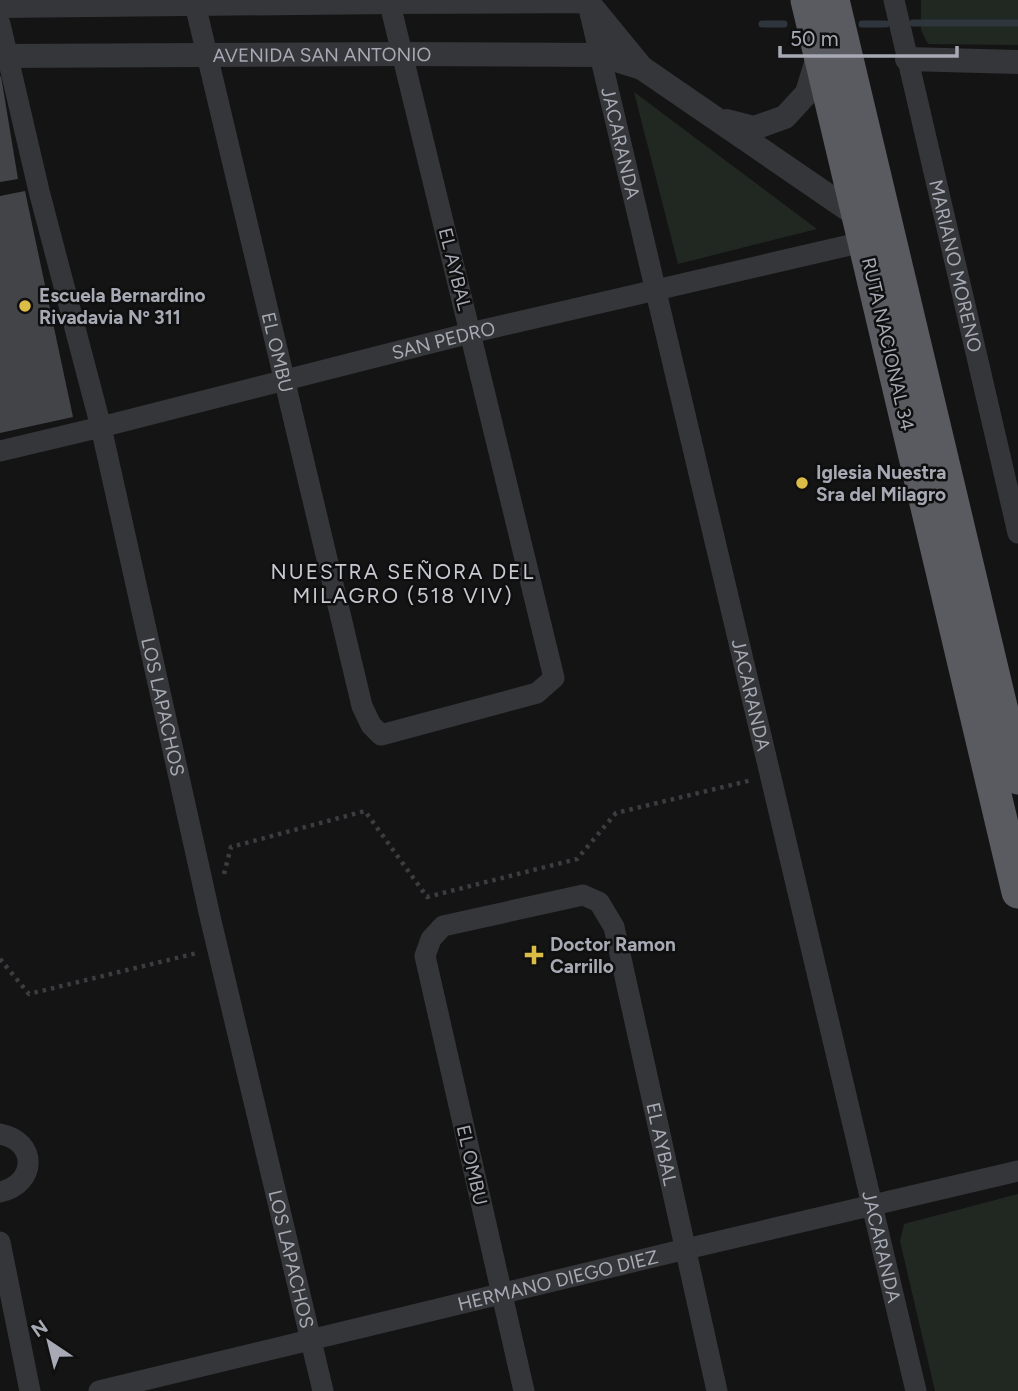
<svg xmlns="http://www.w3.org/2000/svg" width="1018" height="1391" viewBox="0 0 1018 1391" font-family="Figtree,sans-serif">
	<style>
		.green { fill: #212822 }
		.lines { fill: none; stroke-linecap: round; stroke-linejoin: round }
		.stream { stroke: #2f353c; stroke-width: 7 }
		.building { fill: #434448 }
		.path { stroke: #3c3c41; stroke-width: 4.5; stroke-dasharray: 3.5 5; stroke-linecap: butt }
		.minor { stroke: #35363a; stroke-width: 21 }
		.tertiary { stroke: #35363a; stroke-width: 24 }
		.trunk { stroke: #5a5a61; stroke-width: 33 }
		.poi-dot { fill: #dbbc46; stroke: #0f0f10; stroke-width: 2.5 }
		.labels { text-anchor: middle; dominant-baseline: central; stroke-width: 5; stroke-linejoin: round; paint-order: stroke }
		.street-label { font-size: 19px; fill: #a7aab4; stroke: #0f0f10 }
		.poi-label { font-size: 19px; font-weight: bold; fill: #a7aab4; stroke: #0f0f10; text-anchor: start }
		.neighbourhood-label { font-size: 21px; letter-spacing: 2px; fill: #c8c9d1; stroke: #0f0f10 }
	</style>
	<rect width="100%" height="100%" fill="#141415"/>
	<g class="green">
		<path d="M921,0H1018V45L928,44L921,30Z"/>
		<path d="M634,92L817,229L678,264Z"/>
		<path d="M1018,1194V1391H935L900,1241L904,1224Z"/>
	</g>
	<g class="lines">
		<g class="stream">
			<path d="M913,23H1018"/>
			<path d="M762,24H784"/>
			<path d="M862,24H886"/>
		</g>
	</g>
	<g class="building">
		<path d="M1,76L18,179L0,182V77Z"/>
		<path d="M25,191L73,417L0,433V196Z"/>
	</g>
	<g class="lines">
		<g class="path">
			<path d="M224,874L231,847L365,811L427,897L577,859L616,813L752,780"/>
			<path d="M0,959L29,994L197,953"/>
		</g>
		<g class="minor">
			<path id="s1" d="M194,0L362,706L371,725L381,735L537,693L554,678L389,0"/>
			<path id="s2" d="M587,0L916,1391"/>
			<path id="s3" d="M894,0L1018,533"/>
			<path id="s4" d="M0,24L39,191L101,427L211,921L323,1391"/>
			<path id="s5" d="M0,451L101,427L470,333L876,239"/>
			<path d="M0,1134C38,1141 37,1184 0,1192"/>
			<path d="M0,1242L30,1391"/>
			<path id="s6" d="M99,1391L686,1249L1018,1171"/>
			<path id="s7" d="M524,1391L425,956L431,939L443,926L583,895L599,902L614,927L717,1391"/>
		</g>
		<g class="tertiary">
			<path d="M0,6L390,2L587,1L642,68L865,221"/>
			<path id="s8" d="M0,56L402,54L600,55L642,68"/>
			<path d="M907,59L1018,62"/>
			<path d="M727,121L754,128L785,117L807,93L819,53"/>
		</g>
		<g class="trunk">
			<path d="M807,0L1018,892"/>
			<path d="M833,0L1018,778"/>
		</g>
	</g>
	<g class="poi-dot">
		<circle cx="25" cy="306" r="7"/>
		<circle cx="802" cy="483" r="7"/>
		<path d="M530.5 944.5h7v7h7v7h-7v7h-7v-7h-7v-7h7z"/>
	</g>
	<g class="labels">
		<g class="street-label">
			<text stroke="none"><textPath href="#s8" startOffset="322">AVENIDA SAN ANTONIO</textPath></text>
			<text stroke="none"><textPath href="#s2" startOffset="147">JACARANDA</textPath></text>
			<text stroke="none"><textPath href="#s3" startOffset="273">MARIANO MORENO</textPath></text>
			<text transform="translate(455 269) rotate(76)">EL AYBAL</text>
			<text stroke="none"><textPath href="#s5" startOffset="457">SAN PEDRO</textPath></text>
			<text transform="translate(888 344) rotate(77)">RUTA NACIONAL 34</text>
			<text stroke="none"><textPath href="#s1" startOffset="362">EL OMBU</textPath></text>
			<text stroke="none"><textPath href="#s2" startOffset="714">JACARANDA</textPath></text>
			<text stroke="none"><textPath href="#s4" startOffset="702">LOS LAPACHOS</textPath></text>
			<text stroke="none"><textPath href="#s7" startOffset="894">EL AYBAL</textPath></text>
			<text transform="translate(472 1165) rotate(77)">EL OMBU</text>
			<text stroke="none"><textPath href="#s2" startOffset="1281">JACARANDA</textPath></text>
			<text stroke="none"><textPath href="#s4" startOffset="1269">LOS LAPACHOS</textPath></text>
			<text stroke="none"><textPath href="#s6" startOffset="472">HERMANO DIEGO DIEZ</textPath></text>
		</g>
		<g class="poi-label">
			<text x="39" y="295">Escuela Bernardino<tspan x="39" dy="22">Rivadavia Nº 311</tspan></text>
			<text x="816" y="472">Iglesia Nuestra<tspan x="816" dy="22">Sra del Milagro</tspan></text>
			<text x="550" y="944">Doctor Ramon<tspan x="550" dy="22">Carrillo</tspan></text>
		</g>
		<g class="neighbourhood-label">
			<text x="403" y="571">NUESTRA SEÑORA DEL<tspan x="403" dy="24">MILAGRO (518 VIV)</tspan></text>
		</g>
	</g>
	<g transform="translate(49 1342) rotate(325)" stroke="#0f0f10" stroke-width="5" paint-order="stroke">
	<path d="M0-5L12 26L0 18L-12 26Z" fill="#a7aab4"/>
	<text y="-10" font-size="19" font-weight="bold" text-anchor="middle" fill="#a7aab4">N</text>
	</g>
	<path d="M780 46v10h177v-10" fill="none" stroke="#a7aab4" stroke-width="3.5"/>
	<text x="790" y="46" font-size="21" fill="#a7aab4" stroke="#0f0f10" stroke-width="5" paint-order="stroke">50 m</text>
</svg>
